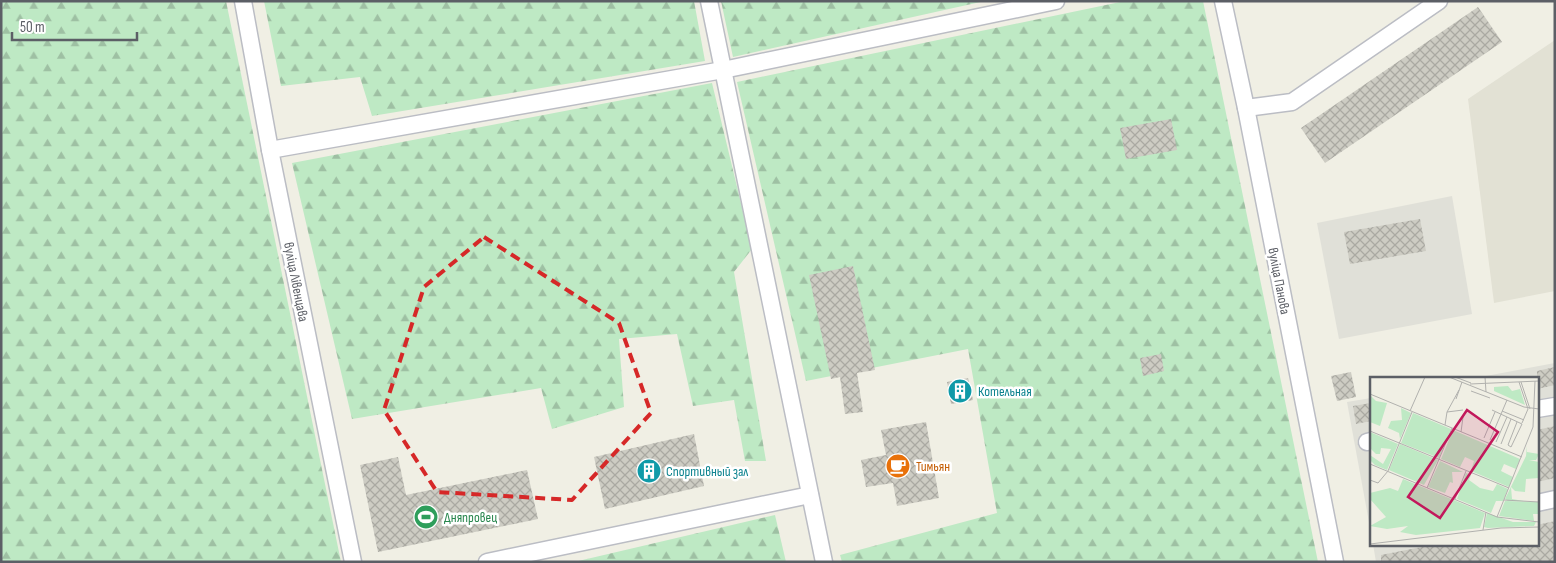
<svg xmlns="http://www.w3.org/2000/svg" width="1556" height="563" viewBox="0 0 1556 563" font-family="'Sofia Sans Condensed',sans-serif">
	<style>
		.industrial { fill: #e0e0d8 }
		.education { fill: #e2e1d4 }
		.forest { fill: url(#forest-firs) }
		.building { fill: url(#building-cross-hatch) }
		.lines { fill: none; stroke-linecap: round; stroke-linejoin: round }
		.minor-casing { stroke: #bbbdc4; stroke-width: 19 }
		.minor { stroke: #fff; stroke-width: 16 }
		.marked { fill: none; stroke: #d62828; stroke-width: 4; stroke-dasharray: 10 6; stroke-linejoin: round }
		.labels { text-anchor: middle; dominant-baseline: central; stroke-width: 5; stroke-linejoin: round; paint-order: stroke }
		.street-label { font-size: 14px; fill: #5c5f66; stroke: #fff }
		.culture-label { font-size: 14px; fill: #0d838f; stroke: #fff; text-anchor: start }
		.food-label { font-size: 14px; fill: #c56008; stroke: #fff; text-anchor: start }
		.leisure-label { font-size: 14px; fill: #27864d; stroke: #fff; text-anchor: start }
		.inset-road { fill: none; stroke: #b1b1ae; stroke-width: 1 }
		.view { fill: #c2185b; fill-opacity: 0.15; stroke: #c2185b; stroke-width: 2.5 }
		.inset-edge { fill: none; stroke: #5c5f66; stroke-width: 2.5 }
	</style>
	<defs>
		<pattern id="forest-firs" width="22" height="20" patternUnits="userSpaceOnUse" patternTransform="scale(1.25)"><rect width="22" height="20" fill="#bee9c4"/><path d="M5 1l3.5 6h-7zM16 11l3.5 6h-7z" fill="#9ec0a3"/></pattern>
		<pattern id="building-cross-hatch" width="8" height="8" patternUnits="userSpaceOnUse" patternTransform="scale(1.25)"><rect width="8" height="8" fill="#cdccc3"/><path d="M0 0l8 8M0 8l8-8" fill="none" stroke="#aaa9a2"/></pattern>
	</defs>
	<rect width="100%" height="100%" fill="#f0efe4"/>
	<g class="industrial">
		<path d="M1452,196L1472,314L1339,339L1317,223Z"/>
		<path d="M1555,363V562H1376L1373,544H1537V378H1475Z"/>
		<path d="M1371,398V533L1347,402Z"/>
	</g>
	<path class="education" d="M1555,40V291L1494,303L1468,99Z"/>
	<g class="forest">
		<path d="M1,1H226L341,562H1Z"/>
		<path d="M264,1H694L705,61L372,116L360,77L281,86Z"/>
		<path d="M721,1H985L733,57Z"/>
		<path d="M1125,1H1203L1318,562H842L840,555L997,513L968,349L806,381L737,82Z"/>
		<path d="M712,83L752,249L734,272L766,461H745L734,400L693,406L677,334L619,339L624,407L552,429L541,388L352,419L292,163Z"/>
		<path d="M775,515L786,562H574Z"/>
	</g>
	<g class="building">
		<path d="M1478,7L1502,42L1325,163L1301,128Z"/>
		<path d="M1171,119L1177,150L1126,159L1120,128Z"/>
		<path d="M1420,219L1426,251L1350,264L1344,232Z"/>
		<path d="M853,266L875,370L857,373L863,412L845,414L840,377L831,379L809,275Z"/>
		<path d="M1161,354L1164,371L1143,376L1140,358Z"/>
		<path d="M1555,367V385L1537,389V371Z"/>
		<path d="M1351,372L1356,397L1337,401L1331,376Z"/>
		<path d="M968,378L973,400L951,404L947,382Z"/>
		<path d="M1371,403V421L1356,424L1353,406Z"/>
		<path d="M926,422L939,498L897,506L893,483L866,487L861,460L886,455L881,430Z"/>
		<path d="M1555,426V478L1537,482V430Z"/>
		<path d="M694,434L704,486L605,509L594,457Z"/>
		<path d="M398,457L406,495L527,470L538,519L378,552L360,465Z"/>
		<path d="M1555,521V562H1381V555L1437,544H1537V525Z"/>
	</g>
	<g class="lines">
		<defs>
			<g id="minor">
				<path d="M243,1L270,150L353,562"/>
				<path d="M709,1L824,562"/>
				<path d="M1223,1L1246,108L1335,562"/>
				<path d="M1246,108L1292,102L1439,1"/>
				<path d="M270,150L723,70L1056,1"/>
				<path d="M1537,409L1555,406"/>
				<path d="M1367,442L1371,441"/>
				<path d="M1537,503L1555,499"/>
				<path d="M487,562L810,495"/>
			</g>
		</defs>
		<use href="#minor" class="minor-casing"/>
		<use href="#minor" class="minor"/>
	</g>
	<path class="marked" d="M484,237L619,323L651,413L572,500L437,492L384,410L424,287Z"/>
	<defs>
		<symbol id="building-disc" viewBox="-11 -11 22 22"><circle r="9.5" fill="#0f9aa8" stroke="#fff"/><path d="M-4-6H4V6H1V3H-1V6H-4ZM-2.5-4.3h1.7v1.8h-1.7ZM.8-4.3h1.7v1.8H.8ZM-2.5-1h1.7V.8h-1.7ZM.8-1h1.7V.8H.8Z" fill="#fff"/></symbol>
		<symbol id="cafe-disc" viewBox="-11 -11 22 22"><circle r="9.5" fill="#e8710a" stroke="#fff"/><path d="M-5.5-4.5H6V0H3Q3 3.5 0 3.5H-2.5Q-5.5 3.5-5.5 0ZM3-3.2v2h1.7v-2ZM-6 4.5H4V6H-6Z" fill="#fff"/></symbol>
		<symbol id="stadium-disc" viewBox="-11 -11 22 22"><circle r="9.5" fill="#2e9e5b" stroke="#fff"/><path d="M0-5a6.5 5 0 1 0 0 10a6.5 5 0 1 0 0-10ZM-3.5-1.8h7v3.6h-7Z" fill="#fff"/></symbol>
	</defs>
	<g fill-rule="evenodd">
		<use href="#building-disc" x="946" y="377" width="28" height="28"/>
		<use href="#cafe-disc" x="884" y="452" width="28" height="28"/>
		<use href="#building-disc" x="635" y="457" width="28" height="28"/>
		<use href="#stadium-disc" x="412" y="503" width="28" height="28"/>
	</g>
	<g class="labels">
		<g class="street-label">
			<text transform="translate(1279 281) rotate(79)">вуліца Панова</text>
			<text transform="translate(296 282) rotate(79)">вуліца Лівенцава</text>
		</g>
		<g class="culture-label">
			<text x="978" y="391">Котельная</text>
			<text x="666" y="471">Спортивный зал</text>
		</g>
		<g class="food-label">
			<text x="916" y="466">Тимьян</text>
		</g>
		<g class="leisure-label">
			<text x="444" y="517">Дняпровец</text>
		</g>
	</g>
	<g transform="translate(1370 377)">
		<rect width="169" height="169" fill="#f0efe4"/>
		<path d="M138,9L142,14L150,12L155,28L124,14V10ZM0,18L6,24L17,26L10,49L0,45ZM31,31L41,36L30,62L29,56L18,51L21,44L32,43ZM43,36L81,52L69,81L31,66ZM83,53L150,82L146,92L134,87L131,94L143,100L139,110L101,94L104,84L95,80L90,90L71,82ZM0,55L28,67L17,93L5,88L0,83V78L13,87L21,72L11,71L10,77H6L0,71ZM30,67L68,83L54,108L19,93ZM157,69V75L169,77L166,83H159L169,85V101L156,102L155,115L145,114L141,110L142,122L154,124H138L135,122L156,79ZM70,84L93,95H82L83,106L80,105L75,116L58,110ZM96,96L101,98L99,103L110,111L123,114L127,107L138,112L133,124H126L121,136L87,122ZM33,102L115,136L110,151L46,158L30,155L38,149L17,152L0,149L16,140L0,122V116L20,111L28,114ZM135,124L169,125V137H163L164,144L129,139ZM117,136L143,145H166L164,149L118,151L114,150Z" fill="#bee9c4"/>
		<path class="inset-road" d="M79,0L154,30L169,32M85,0L101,6M115,0L116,15M149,5L158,32L152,46M151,5L160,32M100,7L169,4M101,14L120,21M0,17L152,80M86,22L92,5M122,33L152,47L141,70L138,68L147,45M40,34L55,0M132,34L154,43M77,35L89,13M75,48L77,35L93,33M0,54L139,111M91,55L93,40M114,61L125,35M120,63L137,23M126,65L137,40M131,67L141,42M0,87L127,140L169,145M0,103L8,106L18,94L42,35M57,111L82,51M85,122L96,94M134,123L169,125M127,140L163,50L165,4M113,153L116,135M0,167L131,151L169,150"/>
		<path class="view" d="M97,33L128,55L70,141L38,120Z"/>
		<rect width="169" height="169" class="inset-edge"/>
	</g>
	<rect width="1556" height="563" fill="none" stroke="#5c5f66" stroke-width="5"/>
	<path d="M12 32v8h125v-8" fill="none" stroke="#5c5f66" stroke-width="2.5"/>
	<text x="20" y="32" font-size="15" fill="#5c5f66" stroke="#ffffff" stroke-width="4" paint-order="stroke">50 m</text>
</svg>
